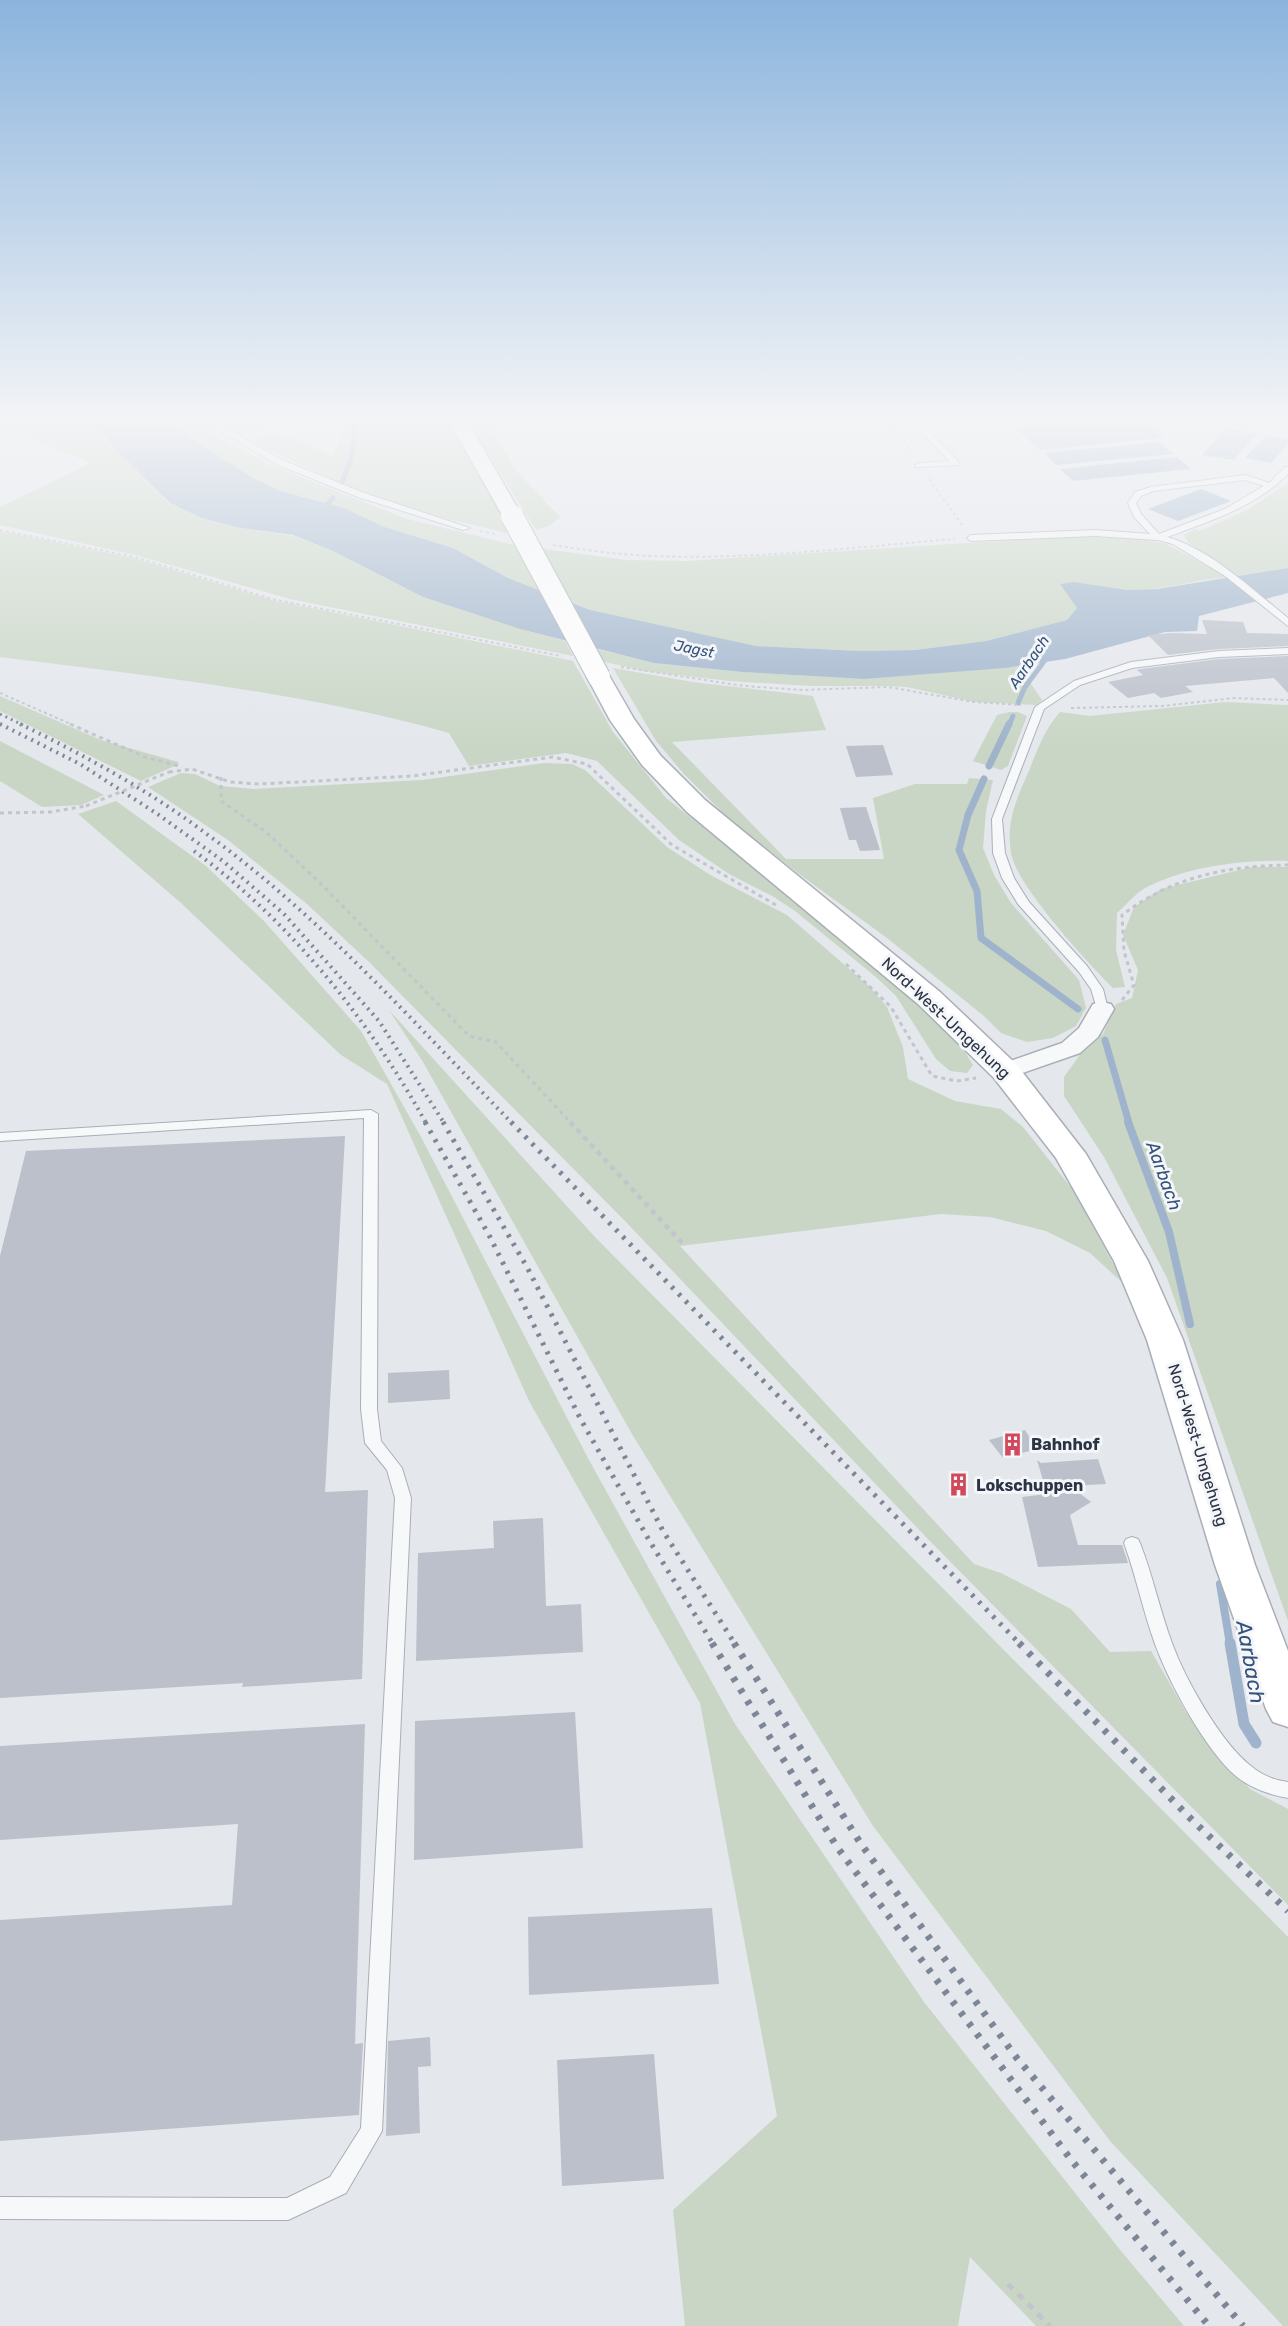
<svg xmlns="http://www.w3.org/2000/svg" width="1288" height="2326" viewBox="0 0 1288 2326" font-family="Rubik,sans-serif">
	<style>
		.green { fill: #c9d6c5 }
		.water { fill: #9fb4cc }
		.lines { fill: none; stroke-linecap: round; stroke-linejoin: round }
		.stream-far3 { stroke: #9fb4cc; stroke-width: 5 }
		.stream-far2 { stroke: #9fb4cc; stroke-width: 7 }
		.stream-far1 { stroke: #9fb4cc; stroke-width: 8 }
		.stream { stroke: #9fb4cc; stroke-width: 11 }
		.building { fill: #bbc0ca }
		.service-casing { stroke: #a9aeb7; stroke-width: 2 }
		.minor-casing { stroke: #a9aeb7; stroke-width: 3 }
		.secondary-casing { stroke: #a9aeb7; stroke-width: 3 }
		.path-far3 { stroke: #c2c5cb; stroke-width: 2; stroke-dasharray: 3 3; stroke-linecap: butt }
		.path-far2 { stroke: #c2c5cb; stroke-width: 3; stroke-dasharray: 4 4; stroke-linecap: butt }
		.path-far1 { stroke: #c2c5cb; stroke-width: 4.5; stroke-dasharray: 5 5; stroke-linecap: butt }
		.path { stroke: #c2c5cb; stroke-width: 5; stroke-dasharray: 7 7; stroke-linecap: butt }
		.service { fill: #f7f8fa; fill-rule: evenodd }
		.minor { fill: #f7f8fa; fill-rule: evenodd }
		.secondary { fill: #fff; fill-rule: evenodd }
		.rail-far3 { stroke: #7d8696; stroke-width: 3; stroke-dasharray: 2 4; stroke-linecap: butt }
		.rail-far2 { stroke: #7d8696; stroke-width: 4; stroke-dasharray: 2 5; stroke-linecap: butt }
		.rail-far1 { stroke: #7d8696; stroke-width: 5; stroke-dasharray: 3 7; stroke-linecap: butt }
		.rail { stroke: #7d8696; stroke-width: 7; stroke-dasharray: 4.5 9; stroke-linecap: butt }
		.secondary-bridge-casing { stroke: #a9aeb7; stroke-width: 24; stroke-linecap: butt }
		.path-bridge { stroke: #c2c5cb; stroke-width: 3; stroke-dasharray: 4 4; stroke-linecap: butt }
		.secondary-bridge { stroke: #fff; stroke-width: 22 }
		.labels { text-anchor: middle; dominant-baseline: central; stroke-width: 6; stroke-linejoin: round; paint-order: stroke }
		.far-water-label { font-size: 15px; font-style: italic; fill: #34527a; stroke: #f4f6f9 }
		.street-label { font-size: 16px; fill: #2b3445; stroke: #f4f6f9 }
		.poi-label { font-size: 16px; font-weight: bold; fill: #2b3445; stroke: #f4f6f9; text-anchor: start }
		.water-label { font-size: 18px; font-style: italic; fill: #34527a; stroke: #f4f6f9 }
		.near-water-label { font-size: 21px; font-style: italic; fill: #34527a; stroke: #f4f6f9 }
	</style>
	<rect width="100%" height="100%" fill="#e4e7ec"/>
	<g class="green">
		<path d="M0,421H93L118,452L169,503L200,518L241,528L293,536L333,551L423,597L520,629L565,641L573,656L290,599L135,555L0,525V507L91,463L0,425Z"/>
		<path d="M165,421H189L268,464L407,519L514,545L626,560L686,561L1061,537L1137,538L1167,544L1227,577C1195,580 1163,590 1130,590C1106,590 1084,580 1061,584L1077,608L1067,620L986,641L915,650L860,651L756,646L676,630L590,610L508,578L453,548L382,526L344,508L280,491L252,478Z"/>
		<path d="M212,421H260L265,426L240,436Z"/>
		<path d="M347,421H446L465,449L511,534L415,511L342,484L257,444L254,437L278,432L333,456Z"/>
		<path d="M471,421H486L516,470L560,517L549,526L536,530L482,444Z"/>
		<path d="M1288,483V568L1237,576L1188,542L1184,535L1195,529L1200,531L1247,510Z"/>
		<path d="M0,531L134,558L272,600L573,661L613,732L666,798L884,971L958,1041L973,1065L967,1073L950,1071L936,1059L896,996L876,977L795,911L774,897L729,874L679,840L597,761L566,753L469,766L449,733C303,692 151,676 0,657Z"/>
		<path d="M593,648L654,663L742,672L864,679L1019,666L1042,700L1036,705L975,702L907,687L886,686H811L729,681L644,671L601,661Z"/>
		<path d="M613,668L693,682L813,696L826,730L672,742L786,859H884L873,798L915,784H967L969,778L993,780L986,811L983,848L994,875L1011,903L1079,980L1086,1008L1076,1026L1053,1038L1027,1042L1001,1033L984,1016L887,938L799,874L732,822L684,774L656,741Z"/>
		<path d="M0,696L101,740L178,762L179,764L141,781L0,711Z"/>
		<path d="M1225,702L1288,705V861C1244,859 1185,867 1145,888C1135,894 1126,905 1117,913L1116,950L1125,987L1113,988C1088,963 1016,885 1011,853C1006,822 1016,800 1028,773C1037,751 1044,730 1060,712L1090,716Z"/>
		<path d="M1009,712H1018L1027,716L1008,766L1001,770L973,761L997,715Z"/>
		<path d="M0,741L104,795L81,805L42,807L0,781Z"/>
		<path d="M544,763L572,764L585,770L667,847L712,876L787,915L870,987L887,1007L903,1047L908,1079L955,1101L1001,1109L1023,1127L1073,1190L1125,1285L1090,1253L1046,1231L990,1217L941,1214L680,1246L974,1564L1001,1573L1071,1609L1110,1652L1151,1651L1186,1712L1250,1789L1288,1809V1905L926,1537L624,1220L370,963L307,904L228,840L148,787L181,773L195,774L220,786L254,789L422,780Z"/>
		<path d="M116,801L206,866L264,921L361,1031L421,1137L589,1460L735,1724L924,2002L1121,2251L1184,2326H1036L970,2257L958,2326H685L673,2210L777,2116L700,1703L529,1401L387,1084L341,1055L181,903L78,814Z"/>
		<path d="M1252,867H1288V1621L1167,1278L1104,1157L1064,1096V1077L1086,1046L1103,1034L1116,1004L1132,998L1138,970L1123,935L1134,907L1161,889Z"/>
		<path d="M389,1010L595,1237L1288,1937V2326H1283L1110,2141L873,1826L632,1434L423,1062Z"/>
	</g>
	<g class="water">
		<path d="M93,421H165L253,478L280,491L344,508L382,526L453,548L508,578L590,610L756,646L860,651L915,650L986,641L1067,620L1077,608L1060,584L1074,582L1127,590L1157,589L1288,568V593L1199,616L1197,631L1165,632L1065,659L1005,668L864,679L742,672L654,663L520,629L423,597L333,551L293,535L241,528L201,518L170,503L118,452Z"/>
		<path d="M1075,421H1143L1164,438L1040,450L1014,427Z"/>
		<path d="M1226,428L1257,434L1234,460L1202,455Z"/>
		<path d="M1266,435L1288,439V444L1271,463L1245,458Z"/>
		<path d="M1159,442L1173,454L1056,465L1044,453Z"/>
		<path d="M1177,457L1191,469L1073,481L1060,469Z"/>
		<path d="M1201,489L1231,501L1178,521L1148,509Z"/>
	</g>
	<g class="lines">
		<g class="stream-far3">
			<path d="M342,482L351,459L356,421"/>
			<path d="M322,510L333,498"/>
			<path d="M1018,703L1025,687L1048,656"/>
			<path d="M1009,725L1013,716"/>
		</g>
		<g class="stream-far2">
			<path d="M989,766L1009,724"/>
			<path d="M984,779L968,815L959,850L977,891L981,938L1078,1009"/>
			<path d="M1105,1040L1129,1123"/>
		</g>
		<g class="stream-far1">
			<path d="M1128,1122L1169,1232L1190,1324"/>
			<path d="M1220,1584L1230,1644"/>
		</g>
		<path class="stream" d="M1230,1643L1244,1724L1256,1743"/>
	</g>
	<g class="building">
		<path d="M1202,620L1243,622L1247,633L1288,634V646L1219,649L1168,655L1148,635L1171,633L1207,634Z"/>
		<path d="M1288,656V693L1274,678L1185,686L1193,692L1161,698L1154,693L1128,698L1108,682L1143,675L1137,670L1141,669L1219,659Z"/>
		<path d="M883,745L893,775L856,777L846,746Z"/>
		<path d="M866,807L880,850L860,851L856,840H849L840,808Z"/>
		<path d="M345,1136L325,1492L368,1490L362,1679L242,1687L243,1683L0,1698V1256L26,1151Z"/>
		<path d="M449,1370L450,1399L388,1403V1373Z"/>
		<path d="M1025,1430L1037,1449L1003,1458L989,1440Z"/>
		<path d="M1098,1459L1106,1484L1070,1486L1091,1502L1070,1515L1078,1545H1122L1128,1563L1038,1567L1022,1497L1047,1494L1037,1460L1041,1463Z"/>
		<path d="M543,1518L546,1606L581,1604L583,1652L416,1661L418,1553L494,1548L493,1521Z"/>
		<path d="M575,1712L583,1848L414,1860L415,1721Z"/>
		<path d="M365,1724L355,2044L363,2043L359,2115L0,2141V1920L232,1905L238,1824L0,1840V1746Z"/>
		<path d="M712,1908L719,1984L529,1995L528,1917Z"/>
		<path d="M430,2037L431,2066L418,2067L420,2133L386,2136L388,2041Z"/>
		<path d="M654,2054L664,2179L562,2186L557,2060Z"/>
	</g>
	<g class="lines">
		<defs>
			<g id="service">
				<path d="M204,421H214L282,460L364,493L470,528L463,530L358,497L276,464Z"/>
				<path d="M910,421H918L958,461V465L916,467L915,465L919,463L949,461Z"/>
				<path d="M1285,467H1288V474C1255,507 1210,521 1167,537C1209,548 1254,591 1288,618V626L1225,576L1173,544L1158,540L1095,536L971,541L967,538L971,535L1095,530L1150,534L1134,517L1128,503L1135,492L1151,487L1246,475L1269,483ZM1245,480L1264,486L1225,509L1159,534L1141,514L1136,503L1141,496L1153,491Z"/>
				<path d="M1288,648V654L1219,657L1132,668L1080,685L1044,709L1002,819L1005,853L1014,878L1029,902L1087,966L1103,989L1108,1009L1102,1013L1098,1012L1091,989L1079,972L1018,904L1002,878L993,853L992,819L1035,707L1074,681L1131,662L1219,651Z"/>
				<path d="M371,1110L378,1114L377,1409L381,1441L402,1468L411,1498L382,2131L346,2193L288,2220L0,2219V2197L287,2198L330,2177L361,2128L395,1498L387,1470L365,1443L361,1409L364,1118L0,1141V1133Z"/>
				<path d="M1132,1537L1138,1539L1140,1543C1153,1576 1160,1611 1172,1643C1185,1679 1221,1743 1251,1766C1261,1775 1274,1780 1288,1782V1798C1270,1795 1251,1788 1237,1777C1206,1751 1169,1683 1155,1644C1143,1611 1136,1576 1124,1543L1126,1539Z"/>
			</g>
			<path id="minor" d="M1102,1002L1111,1004L1114,1009L1098,1037L1080,1053L1005,1079L996,1076L992,1071L996,1066L1062,1043L1079,1028L1093,1004Z"/>
			<g id="secondary">
				<path d="M449,421H467L522,516L519,520L512,522L505,520Z"/>
				<path d="M599,670L607,672L634,719L660,755L705,800L940,992L1016,1064L1086,1154L1148,1261L1183,1340L1255,1565L1288,1651V1727L1273,1722L1266,1709L1215,1565L1147,1340L1114,1261L1056,1158L994,1078L918,1004L687,812L642,765L610,720L587,677L591,672Z"/>
			</g>
		</defs>
		<use href="#service" class="service-casing"/>
		<use href="#minor" class="minor-casing"/>
		<use href="#secondary" class="secondary-casing"/>
		<g class="path-far3">
			<path d="M890,421L912,452"/>
			<path d="M929,479L963,526"/>
			<path d="M0,530L135,557L272,599L561,656"/>
			<path d="M480,531L496,534"/>
			<path d="M553,545C586,550 619,555 653,556C754,560 855,547 955,539"/>
			<path d="M621,667L744,686L802,690L888,687L974,702L1021,705"/>
			<path d="M0,693L73,725"/>
			<path d="M1071,708L1162,706L1234,698L1288,700"/>
		</g>
		<g class="path-far2">
			<path d="M70,724L145,757L182,767"/>
			<path d="M169,772L192,769L230,782L259,784L412,776L552,757L587,764L672,845L776,905"/>
			<path d="M221,777V801L266,832L322,885L469,1036L496,1042L571,1123"/>
			<path d="M0,813L50,812L86,806"/>
			<path d="M846,964L891,1007L932,1076L957,1081L976,1078"/>
			<path d="M1122,1000L1134,985L1124,951L1122,915C1172,877 1226,866 1288,865"/>
		</g>
		<path class="path-far1" d="M570,1122L684,1245"/>
		<path class="path" d="M1008,2284L1050,2326"/>
		<use href="#service" class="service"/>
		<use href="#minor" class="minor"/>
		<use href="#secondary" class="secondary"/>
		<g class="rail-far3">
			<path d="M0,714L23,725"/>
			<path d="M0,724L3,725"/>
		</g>
		<g class="rail-far2">
			<path d="M0,724L80,764L156,813L223,861L284,914L379,1021L444,1123"/>
			<path d="M20,724C86,756 150,791 208,835C321,917 415,1024 512,1123"/>
			<path d="M194,851C290,921 369,1020 426,1123"/>
		</g>
		<g class="rail-far1">
			<path d="M425,1122L490,1237L580,1418L649,1540L713,1644"/>
			<path d="M443,1122L528,1269L663,1531L735,1644"/>
			<path d="M511,1122L1020,1644"/>
		</g>
		<g class="rail">
			<path d="M712,1643L837,1847L1072,2161L1209,2326"/>
			<path d="M734,1643L861,1844L1016,2057L1243,2326"/>
			<path d="M1019,1643L1192,1820L1288,1911"/>
		</g>
		<defs>
			<path id="secondary-bridge" d="M512,516L599,677"/>
		</defs>
		<use href="#secondary-bridge" class="secondary-bridge-casing"/>
		<path class="path-bridge" d="M86,806L169,772"/>
		<use href="#secondary-bridge" class="secondary-bridge"/>
	</g>
	<linearGradient id="sky" x2="0" y2="1"><stop stop-color="#8bb4dd"/><stop offset="0.56" stop-color="#f3f4f6"/><stop offset="1" stop-color="#f3f4f6" stop-opacity="0"/></linearGradient>
	<rect width="1288" height="747" fill="url(#sky)"/>
	<defs>
		<symbol id="building-bare" viewBox="-9 -9 18 18"><path d="M-4-6H4V6H1V3H-1V6H-4ZM-2.5-4.3h1.7v1.8h-1.7ZM.8-4.3h1.7v1.8H.8ZM-2.5-1h1.7V.8h-1.7ZM.8-1h1.7V.8H.8Z" fill="#d1495b" stroke="#f4f6f9" stroke-width="2.5" paint-order="stroke"/></symbol>
	</defs>
	<g fill-rule="evenodd">
		<use href="#building-bare" x="996" y="1428" width="33" height="33"/>
		<use href="#building-bare" x="942" y="1468" width="33" height="33"/>
	</g>
	<g class="labels">
		<g class="far-water-label">
			<text transform="translate(694 649) rotate(11)">Jagst</text>
			<text transform="translate(1029 662) rotate(-56)">Aarbach</text>
		</g>
		<g class="street-label">
			<text transform="translate(946 1018) rotate(43)">Nord-West-Umgehung</text>
			<text transform="translate(1198 1445) rotate(73)">Nord-West-Umgehung</text>
		</g>
		<g class="poi-label">
			<text x="1031" y="1444">Bahnhof</text>
			<text x="976" y="1485">Lokschuppen</text>
		</g>
		<g class="water-label">
			<text transform="translate(1164 1176) rotate(70)">Aarbach</text>
		</g>
		<g class="near-water-label">
			<text transform="translate(1251 1662) rotate(80)">Aarbach</text>
		</g>
	</g>
</svg>
